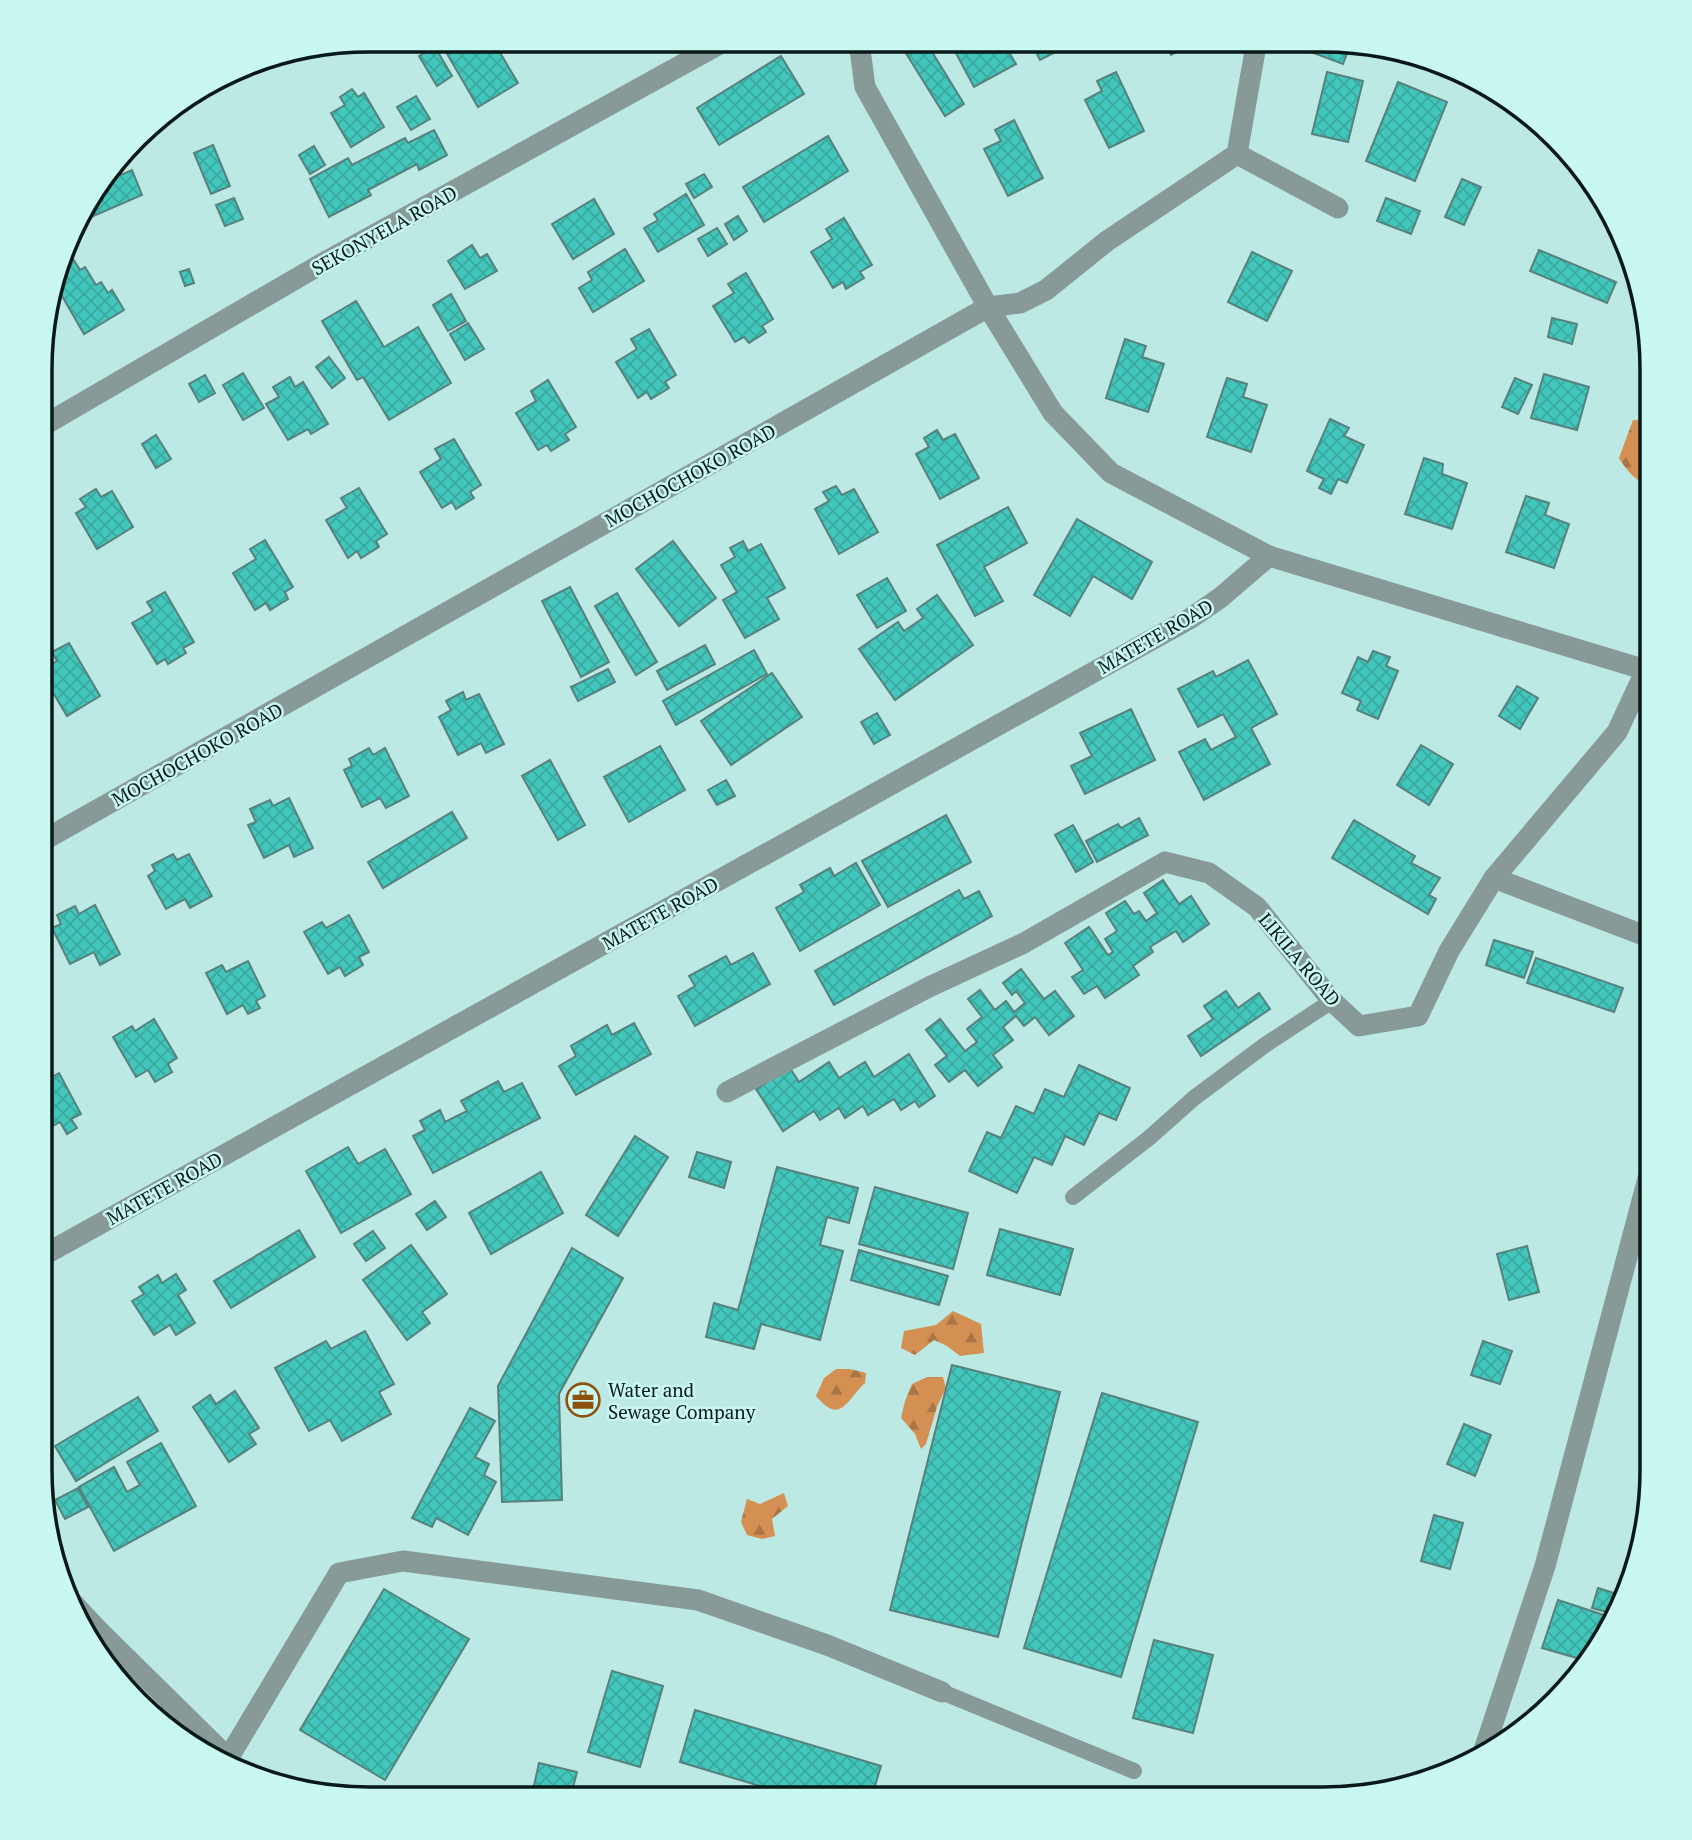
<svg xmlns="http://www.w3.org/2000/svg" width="1692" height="1840" viewBox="0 0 1692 1840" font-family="'PT Serif',serif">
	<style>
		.forest { fill: url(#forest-firs) }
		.building { fill: url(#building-cross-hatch); stroke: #57817d; stroke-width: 2 }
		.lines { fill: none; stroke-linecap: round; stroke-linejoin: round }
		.lane { stroke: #889a98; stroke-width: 16 }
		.street { stroke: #889a98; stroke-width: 21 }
		.labels { text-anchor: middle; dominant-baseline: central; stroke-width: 5; stroke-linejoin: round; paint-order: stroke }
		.street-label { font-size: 19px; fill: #081918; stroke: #c9f7f1 }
		.poi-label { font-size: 19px; fill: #081918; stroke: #c9f7f1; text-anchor: start }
		.rim { fill: none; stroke: #081918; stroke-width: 3.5 }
	</style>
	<defs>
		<pattern id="forest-firs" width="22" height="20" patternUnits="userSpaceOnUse" patternTransform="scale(1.75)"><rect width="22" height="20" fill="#d49053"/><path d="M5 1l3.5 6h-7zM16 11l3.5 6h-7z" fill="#aa7544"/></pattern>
		<pattern id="building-cross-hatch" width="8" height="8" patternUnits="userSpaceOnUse" patternTransform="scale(1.75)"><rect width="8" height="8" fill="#43c6bb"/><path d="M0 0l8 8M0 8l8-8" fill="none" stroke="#39aaa0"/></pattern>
	</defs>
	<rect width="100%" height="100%" fill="#bce9e4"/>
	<g class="forest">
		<path d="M1633,420H1638L1651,428V486C1637,483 1626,470 1619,458Z"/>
		<path d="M953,1311L981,1324L984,1353L960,1356L947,1346L934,1340L915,1355L901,1348L904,1331L936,1325Z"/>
		<path d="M836,1369H850L866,1373L865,1383C846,1400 841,1426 816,1396L824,1378Z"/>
		<path d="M927,1377H943L946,1388L937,1407L926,1444L921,1449L915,1434L901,1418L905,1401L912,1384Z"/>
		<path d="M784,1493L788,1506L772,1519L775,1536L762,1539L747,1535L741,1522L747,1499L760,1504Z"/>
	</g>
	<g class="building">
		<path d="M466,41H493L518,83L478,107L446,52Z"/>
		<path d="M555,41H573L560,49Z"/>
		<path d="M899,42H926L964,104L945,116Z"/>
		<path d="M950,42H1003L1016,64L974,87Z"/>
		<path d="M1031,42H1075L1040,60Z"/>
		<path d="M1164,42L1193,43L1171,55Z"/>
		<path d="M1293,43H1351L1343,64L1292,45Z"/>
		<path d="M435,47L452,76L437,86L419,56Z"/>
		<path d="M781,56L804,94L719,145L697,108Z"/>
		<path d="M1116,72L1144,131L1109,148L1085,100L1102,91L1097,81Z"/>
		<path d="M1327,72L1363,81L1348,142L1312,134Z"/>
		<path d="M1398,82L1447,102L1415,181L1366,161Z"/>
		<path d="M352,89L358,97L364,93L384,127L351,147L331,113L345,105L340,97Z"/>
		<path d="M416,96L430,119L411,130L397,107Z"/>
		<path d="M1014,120L1043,178L1008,196L984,149L1001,141L995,130Z"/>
		<path d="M434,130L447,155L419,170L417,164L368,190L371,195L329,217L310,179L348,158L352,165L405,138L408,143Z"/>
		<path d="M828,136L848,171L764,222L743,187Z"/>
		<path d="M213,145L230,186L211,194L194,153Z"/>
		<path d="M314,146L325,165L310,174L299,155Z"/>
		<path d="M132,170L142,195L82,221L80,217L84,205L102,183Z"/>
		<path d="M704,174L712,187L694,198L686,184Z"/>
		<path d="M1462,179L1481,187L1464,225L1445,217Z"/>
		<path d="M686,194L704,225L658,252L644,228L658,220L654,214Z"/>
		<path d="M234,198L243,219L225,226L216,205Z"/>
		<path d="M1386,198L1420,211L1411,234L1377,221Z"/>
		<path d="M594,199L614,234L573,259L552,224Z"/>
		<path d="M738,216L747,231L734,240L725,224Z"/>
		<path d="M844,218L872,265L860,272L864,278L846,289L843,282L833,288L811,252L832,239L826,229Z"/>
		<path d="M717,228L727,244L708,256L698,239Z"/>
		<path d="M472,245L480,258L487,254L497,271L465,289L448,261Z"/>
		<path d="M625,249L644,281L593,312L579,288L592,280L588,272Z"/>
		<path d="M1539,250L1616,282L1607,303L1530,271Z"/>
		<path d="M1252,252L1292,271L1267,321L1228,302Z"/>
		<path d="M70,254L80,270L85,267L96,285L101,282L108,293L112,290L124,310L84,334L55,284L65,257Z"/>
		<path d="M189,269L194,283L185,286L180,272Z"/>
		<path d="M746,273L773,319L762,326L766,332L749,343L744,337L735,342L713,306L734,293L728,284Z"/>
		<path d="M451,294L466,321L448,331L433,305Z"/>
		<path d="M356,301L384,347L418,327L451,383L389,420L363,377L357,380L322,321Z"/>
		<path d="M1552,318L1577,324L1572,344L1548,337Z"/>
		<path d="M468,323L484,349L465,360L450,334Z"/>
		<path d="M1646,325L1651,349V354L1640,352Z"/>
		<path d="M649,329L676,375L665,382L669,388L651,399L647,392L638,398L616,362L637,349L631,339Z"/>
		<path d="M1125,339L1146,346L1142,357L1164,364L1148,412L1106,398Z"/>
		<path d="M329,357L345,378L332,388L316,367Z"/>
		<path d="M243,373L264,408L243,420L223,385Z"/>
		<path d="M1544,374L1589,387L1577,430L1531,418Z"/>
		<path d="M205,375L215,393L199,402L189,384Z"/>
		<path d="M290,377L295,387L303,382L328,424L311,434L308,429L288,440L266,404L279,397L273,387Z"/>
		<path d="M1227,378L1247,384L1243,397L1267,405L1251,452L1207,437Z"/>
		<path d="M1515,378L1532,385L1518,414L1502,407Z"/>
		<path d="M548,380L576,427L565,434L569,440L551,451L547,445L538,450L516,413L536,401L531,391Z"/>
		<path d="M1330,419L1349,428L1344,436L1364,445L1347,483L1338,479L1331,494L1319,488L1324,479L1307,471Z"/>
		<path d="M937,430L943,440L955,434L979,478L940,499L916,454L929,447L924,438Z"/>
		<path d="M156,435L171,459L156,468L142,444Z"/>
		<path d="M454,439L481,485L470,492L474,498L456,509L452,502L442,508L420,472L441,459L435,449Z"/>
		<path d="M1424,458L1443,464L1442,474L1467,483L1452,529L1405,514Z"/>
		<path d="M836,486L842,495L854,489L878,532L839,554L815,509L829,501L823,492Z"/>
		<path d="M359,488L387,534L376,541L379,547L361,558L357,551L348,558L326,520L347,508L341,498Z"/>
		<path d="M96,489L101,497L112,491L133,527L97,549L76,513L86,507L80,499Z"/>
		<path d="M1526,496L1549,503L1545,515L1569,524L1554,568L1506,552Z"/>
		<path d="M1008,507L1027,543L984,567L1003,601L975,616L937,545Z"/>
		<path d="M1077,519L1152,562L1132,599L1093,576L1070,616L1034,595Z"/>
		<path d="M265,540L293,587L285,592L288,599L270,610L266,603L255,610L233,573L256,559L250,549Z"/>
		<path d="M673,541L716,598L679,626L636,569Z"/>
		<path d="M743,541L748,551L761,544L785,588L767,598L779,619L745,638L723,600L737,592L721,565L735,557L730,548Z"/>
		<path d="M887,578L906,611L877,628L857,595Z"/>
		<path d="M570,587L609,662L581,677L542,601Z"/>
		<path d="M165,592L194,642L183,648L186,653L168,664L165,659L157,664L132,623L153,611L147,602Z"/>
		<path d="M617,593L657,662L636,675L595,606Z"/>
		<path d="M937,595L973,645L895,700L859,649L898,622L904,631L923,618L917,609Z"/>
		<path d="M69,643L100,696L67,716L45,679V668L57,661L52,652Z"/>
		<path d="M705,645L715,664L667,690L657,671Z"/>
		<path d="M754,650L767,674L676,725L663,701Z"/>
		<path d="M1373,651L1390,657L1386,666L1398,671L1378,719L1357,710L1361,701L1342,693L1358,657L1368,662Z"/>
		<path d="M1248,660L1277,714L1251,728L1270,764L1204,800L1179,752L1205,739L1211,750L1236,737L1223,714L1198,727L1178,689L1213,671L1216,677Z"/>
		<path d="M608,669L615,682L578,701L571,687Z"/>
		<path d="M772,673L802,717L731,765L701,721Z"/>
		<path d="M1517,686L1538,698L1520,729L1499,716Z"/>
		<path d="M463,692L466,700L479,694L504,744L486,753L481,743L458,755L439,717L451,710L446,701Z"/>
		<path d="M1131,709L1155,760L1085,794L1071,766L1092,756L1080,733Z"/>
		<path d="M877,713L890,735L874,744L861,722Z"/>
		<path d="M1421,745L1453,764L1429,805L1397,785Z"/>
		<path d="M660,746L685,790L629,822L604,777Z"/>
		<path d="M369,748L373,755L385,748L409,796L386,808L380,798L362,807L344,770L352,766L349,759Z"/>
		<path d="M550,760L585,825L558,840L522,776Z"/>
		<path d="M726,780L735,796L717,805L708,790Z"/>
		<path d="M289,798L313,848L294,857L289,845L264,858L248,825L256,822L250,809L270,800L273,806Z"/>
		<path d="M452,812L467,838L383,888L368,862Z"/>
		<path d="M946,815L971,862L888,907L862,861Z"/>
		<path d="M1139,818L1148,835L1097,862L1086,841L1118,824L1121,828Z"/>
		<path d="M1354,820L1415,856L1411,863L1440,878L1429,895L1436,899L1428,914L1332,858Z"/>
		<path d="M1073,825L1093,862L1076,872L1055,835Z"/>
		<path d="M173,854L177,860L189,854L212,896L190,908L185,899L166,909L148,876L155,871L152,865Z"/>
		<path d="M856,863L880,905L800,951L776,908L804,892L800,885L830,868L834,876Z"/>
		<path d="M1163,880L1179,904L1191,896L1209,924L1183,942L1176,931L1150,947L1153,952L1133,966L1139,975L1105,998L1097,986L1084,994L1072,977L1083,970L1065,943L1089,927L1108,955L1113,952L1105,939L1117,931L1106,913L1125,901L1134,914L1139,911L1146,921L1157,913L1144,893Z"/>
		<path d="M959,890L964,899L979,891L992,916L834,1005L815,971Z"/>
		<path d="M95,905L120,954L100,965L94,952L70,964L52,928L61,924L57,915L75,906L79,914Z"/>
		<path d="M349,915L369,952L359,957L363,965L345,976L340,967L328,974L304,932L322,922L326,928Z"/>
		<path d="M1494,940L1533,952L1524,978L1486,965Z"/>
		<path d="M753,953L770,984L695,1026L678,996L695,986L689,976L726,956L731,965Z"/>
		<path d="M1536,958L1623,988L1614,1012L1527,983Z"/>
		<path d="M248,961L265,996L256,1001L260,1008L248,1014L243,1005L227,1014L206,973L222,965L226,972Z"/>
		<path d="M1021,969L1044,999L1055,991L1074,1016L1049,1035L1035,1017L1024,1026L1016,1016L1003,1027L1013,1040L993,1055L1002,1067L978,1086L965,1070L949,1082L935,1065L947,1056L926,1030L940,1019L965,1051L977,1042L967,1029L982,1017L968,999L980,990L995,1010L1006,1001L1014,1012L1025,1003L1016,991L1012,995L1003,983Z"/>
		<path d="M1226,991L1238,1008L1259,993L1270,1009L1201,1056L1188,1036L1213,1019L1204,1006Z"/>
		<path d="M154,1019L177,1058L168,1064L172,1072L155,1082L148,1070L136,1077L113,1037L132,1026L135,1031Z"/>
		<path d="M634,1023L651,1054L576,1095L559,1066L576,1056L571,1046L607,1025L612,1035Z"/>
		<path d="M909,1054L935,1096L919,1107L915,1101L901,1110L894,1099L868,1115L863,1106L845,1118L839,1108L820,1120L814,1111L783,1131L756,1089L790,1068L799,1082L829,1062L839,1078L865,1062L874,1077Z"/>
		<path d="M1079,1065L1130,1088L1116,1120L1099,1113L1084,1145L1065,1136L1052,1165L1034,1157L1017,1193L969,1171L987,1132L1001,1138L1016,1106L1034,1114L1045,1089L1064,1097Z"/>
		<path d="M59,1073L81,1114L71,1119L77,1128L67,1134L60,1122L44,1131L43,1129V1082Z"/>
		<path d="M498,1081L504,1092L522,1083L540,1118L433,1173L413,1136L425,1130L420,1121L440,1110L445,1122L467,1111L461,1101Z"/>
		<path d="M635,1136L668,1157L618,1236L586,1215Z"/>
		<path d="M348,1147L358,1164L385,1149L411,1194L341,1233L306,1171Z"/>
		<path d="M697,1152L731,1162L724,1188L689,1177Z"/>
		<path d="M777,1167L858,1188L849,1223L827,1217L820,1245L843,1251L820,1340L761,1324L754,1349L706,1337L714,1303L738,1310Z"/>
		<path d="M541,1172L563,1213L491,1254L469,1213Z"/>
		<path d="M875,1187L968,1213L953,1269L859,1244Z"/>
		<path d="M435,1201L446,1217L427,1230L416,1214Z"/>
		<path d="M1000,1229L1073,1249L1060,1295L987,1275Z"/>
		<path d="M299,1230L315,1257L231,1308L214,1281Z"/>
		<path d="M373,1231L385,1248L366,1261L354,1244Z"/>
		<path d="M411,1245L447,1294L422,1312L430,1323L407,1340L363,1280Z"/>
		<path d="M1527,1246L1539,1292L1509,1300L1497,1254Z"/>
		<path d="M572,1248L623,1278L559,1394L562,1500L502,1502L498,1386Z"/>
		<path d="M859,1250L948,1276L939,1305L851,1280Z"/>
		<path d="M176,1274L186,1290L178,1295L195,1323L176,1335L170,1325L154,1335L132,1301L144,1294L139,1287L158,1275L162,1283Z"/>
		<path d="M365,1331L394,1384L379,1392L391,1414L342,1441L330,1420L309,1431L275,1368L326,1341L331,1349Z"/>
		<path d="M1483,1341L1512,1351L1500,1384L1471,1375Z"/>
		<path d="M952,1365L1060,1392L998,1637L890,1610Z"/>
		<path d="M235,1391L259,1428L249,1434L256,1444L229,1462L193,1407L210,1395L216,1404Z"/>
		<path d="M1102,1393L1198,1422L1121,1677L1024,1648Z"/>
		<path d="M138,1397L158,1431L76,1481L55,1446Z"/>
		<path d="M470,1408L495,1421L475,1457L489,1464L484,1475L496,1482L468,1535L436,1518L432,1527L412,1518Z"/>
		<path d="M1464,1424L1491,1435L1475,1476L1447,1464Z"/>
		<path d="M1651,1432V1466L1641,1464Z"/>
		<path d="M161,1443L196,1506L114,1551L79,1487L114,1467L127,1492L140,1485L127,1462Z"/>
		<path d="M78,1488L88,1507L65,1519L55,1500Z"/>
		<path d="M1434,1515L1463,1523L1450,1569L1421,1561Z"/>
		<path d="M1598,1588L1620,1595L1614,1614L1592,1608Z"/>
		<path d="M384,1589L469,1639L385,1780L300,1730Z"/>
		<path d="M1558,1600L1613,1618L1608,1635L1584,1660L1542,1648Z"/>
		<path d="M1154,1640L1213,1655L1193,1733L1133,1718Z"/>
		<path d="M612,1671L663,1686L640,1767L588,1752Z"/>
		<path d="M695,1710L881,1766L871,1799H803L680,1762Z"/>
		<path d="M539,1763L577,1772L570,1799H531Z"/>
	</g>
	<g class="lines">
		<g class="lane">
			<path d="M1073,1197L1149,1138L1194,1098L1265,1045L1332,1001"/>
			<path d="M942,1692L1134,1771"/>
		</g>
		<g class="street">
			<path d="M859,42L865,87L988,307L1053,413L1111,473L1269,556L1646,670"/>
			<path d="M1237,154L1338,208"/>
			<path d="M46,424L323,263L725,41"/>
			<path d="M44,840L988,307L1020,303L1046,290L1107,241L1237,154L1255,51"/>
			<path d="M1494,878L1651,938"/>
			<path d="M727,1092L929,987L1024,943L1165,862L1209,873L1257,907L1332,1001L1359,1026L1418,1016L1449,951L1494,878L1617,732L1646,670L1651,655"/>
			<path d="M42,1256L1191,618L1220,598L1269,556"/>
			<path d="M68,1598L98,1630L228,1758"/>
			<path d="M1482,1756L1545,1566L1651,1167"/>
			<path d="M226,1762L339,1573L403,1561L698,1600L827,1645L942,1692"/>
		</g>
	</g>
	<defs>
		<symbol id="office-ring" viewBox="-11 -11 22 22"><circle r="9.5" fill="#c9f7f1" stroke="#8c500f" stroke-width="1.5"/><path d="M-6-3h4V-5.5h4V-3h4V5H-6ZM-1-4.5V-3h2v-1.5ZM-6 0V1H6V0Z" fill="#8c500f"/></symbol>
	</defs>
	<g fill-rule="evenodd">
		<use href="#office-ring" x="564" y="1381" width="38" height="38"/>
	</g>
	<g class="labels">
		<g class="street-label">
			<text transform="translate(384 230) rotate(-29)">SEKONYELA ROAD</text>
			<text transform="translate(690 475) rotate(-29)">MOCHOCHOKO ROAD</text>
			<text transform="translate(1155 636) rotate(-30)">MATETE ROAD</text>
			<text transform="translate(197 754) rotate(-29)">MOCHOCHOKO ROAD</text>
			<text transform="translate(660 913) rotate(-29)">MATETE ROAD</text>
			<text transform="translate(1300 959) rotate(50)">LIKILA ROAD</text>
			<text transform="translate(164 1188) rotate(-29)">MATETE ROAD</text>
		</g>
		<g class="poi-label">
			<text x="608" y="1389">Water and<tspan x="608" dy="22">Sewage Company</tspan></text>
		</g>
	</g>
	<path d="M0 0H1692V1840H0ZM369 52H1323A317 317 0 0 1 1640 369V1470A317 317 0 0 1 1323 1787H369A317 317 0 0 1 52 1470V369A317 317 0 0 1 369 52Z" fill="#c9f7f1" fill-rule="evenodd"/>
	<path class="rim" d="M369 52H1323A317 317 0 0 1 1640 369V1470A317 317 0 0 1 1323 1787H369A317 317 0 0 1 52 1470V369A317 317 0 0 1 369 52Z"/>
</svg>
